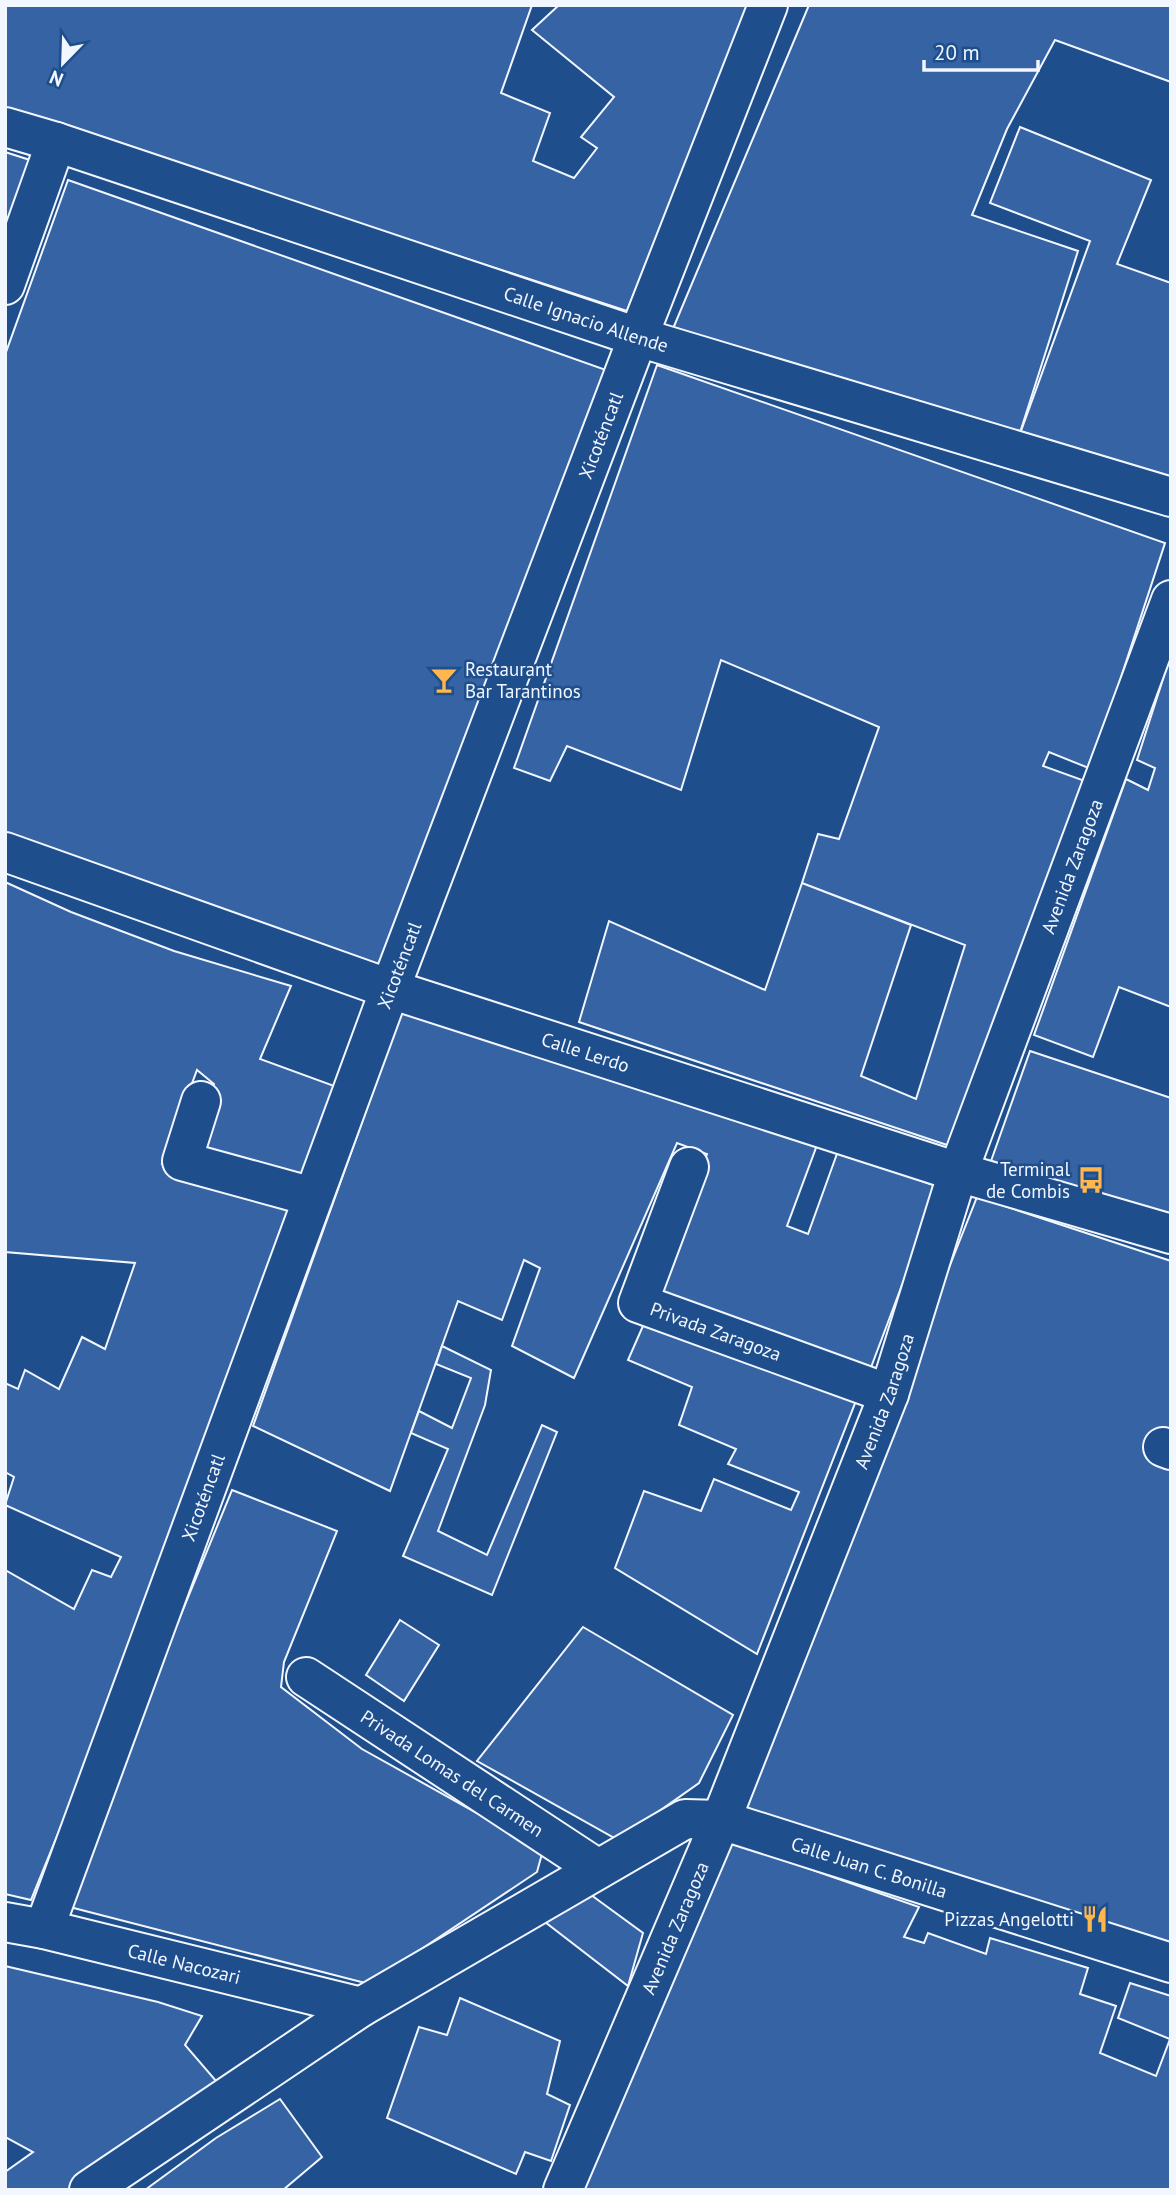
<svg xmlns="http://www.w3.org/2000/svg" width="1176" height="2195" viewBox="0 0 1176 2195" font-family="'PT Sans',sans-serif">
	<style>
		.building { fill: #3563a3; stroke: #f2f6ff; stroke-width: 2 }
		.lines { fill: none; stroke-linecap: round; stroke-linejoin: round }
		.minor-casing { stroke: #f2f6ff; stroke-width: 42 }
		.minor { stroke: #1f4e8c; stroke-width: 38 }
		.labels { text-anchor: middle; dominant-baseline: central; stroke-width: 5; stroke-linejoin: round; paint-order: stroke }
		.street-label { font-size: 19px; fill: #f2f6ff; stroke: #1f4e8c }
		.poi-label { font-size: 19px; fill: #f2f6ff; stroke: #1f4e8c; text-anchor: end }
	</style>
	<rect width="100%" height="100%" fill="#1f4e8c"/>
	<g class="building">
		<path d="M5,5H532L501,93L550,113L533,161L574,178L597,148L581,137L614,97L532,30L559,5H748L627,311L5,108Z"/>
		<path d="M809,5H1171V82L1055,40L1007,129L972,215L1078,251L1017,442L672,331Z"/>
		<path d="M1020,127L1151,180L1117,264L1171,283V493L1017,442L1090,241L990,203Z"/>
		<path d="M5,152L33,161L5,238Z"/>
		<path d="M68,180L606,370L384,978L5,848V355Z"/>
		<path d="M657,365L1165,543L1091,769L1049,752L1043,766L1085,781L956,1148L579,1022L609,921L765,990L802,883L911,925L861,1076L916,1099L965,945L802,883L818,834L839,839L879,727L721,660L681,790L567,746L550,781L514,768Z"/>
		<path d="M1171,654V1007L1119,987L1093,1057L1034,1035L1126,779L1148,790L1155,768L1137,760Z"/>
		<path d="M5,882L71,912L174,951L291,986L260,1059L337,1087L303,1188L193,1151L214,1084L197,1070L162,1164L297,1212L204,1476L31,1900L5,1894V1570L74,1609L92,1570L111,1577L121,1557L5,1505L14,1477L5,1472V1383L18,1389L25,1370L59,1389L82,1337L105,1349L135,1263L5,1252Z"/>
		<path d="M404,1005L817,1145L787,1226L808,1234L838,1151L939,1187L870,1370L656,1289L707,1154L677,1143L574,1378L512,1346L540,1268L524,1260L502,1320L458,1301L390,1491L253,1426Z"/>
		<path d="M1030,1051L1171,1098V1217L991,1161Z"/>
		<path d="M977,1197L1171,1261V1953L735,1807Z"/>
		<path d="M646,1319L859,1393L757,1654L615,1568L644,1491L701,1511L714,1479L791,1510L799,1492L728,1464L736,1449L679,1425L692,1387L628,1360Z"/>
		<path d="M442,1346L491,1370L485,1405L438,1531L487,1555L542,1425L557,1432L492,1595L403,1556L448,1449L411,1433L419,1411L452,1428L471,1378L436,1364Z"/>
		<path d="M232,1490L337,1531L284,1662L281,1687L362,1749L543,1850L537,1872L369,1984L62,1905Z"/>
		<path d="M400,1620L439,1645L404,1701L366,1675Z"/>
		<path d="M583,1627L733,1715L699,1783L618,1840L477,1761Z"/>
		<path d="M718,1837L919,1907L904,1937L924,1943L928,1933L986,1954L990,1938L1088,1968L1080,1994L1116,2006L1100,2053L1156,2076L1170,2039L1118,2018L1130,1983L1171,1996V2190L583,2189Z"/>
		<path d="M587,1892L643,1933L628,1986L545,1922Z"/>
		<path d="M5,1966L158,2002L202,2016L185,2045L217,2082L74,2190H5V2172L33,2152L5,2137Z"/>
		<path d="M460,1998L560,2041L547,2094L570,2105L551,2161L525,2152L516,2174L387,2118L419,2027L447,2035Z"/>
		<path d="M280,2099L322,2157L283,2190H145L216,2138Z"/>
	</g>
	<g class="lines">
		<defs>
			<g id="minor">
				<path id="s1" d="M5,127L56,142L638,337L1171,497"/>
				<path d="M5,285L56,142"/>
				<path id="s2" d="M5,852L390,989L958,1172L1171,1234"/>
				<path d="M201,1101L182,1161L313,1197"/>
				<path id="s3" d="M689,1167L638,1303L889,1394"/>
				<path d="M1163,1447L1171,1450"/>
				<path id="s4" d="M306,1677L598,1869"/>
				<path id="s5" d="M5,1922L44,1929L361,2007"/>
				<path id="s6" d="M44,1929L390,989L638,337L768,5"/>
				<path id="s7" d="M89,2190L361,2007L685,1819L721,1820L1171,1963"/>
				<path id="s8" d="M563,2190L721,1820L889,1394L958,1172L1171,600"/>
			</g>
		</defs>
		<use href="#minor" class="minor-casing"/>
		<use href="#minor" class="minor"/>
	</g>
	<defs>
		<symbol id="bar-bare" viewBox="-9 -9 18 18"><path d="M-6-5H6L.8 .8V4.5H3.5V6h-7V4.5H-.8V.8Z" fill="#ffb74d" stroke="#1f4e8c" stroke-width="2.5" paint-order="stroke"/></symbol>
		<symbol id="bus-bare" viewBox="-9 -9 18 18"><path d="M-5-6H5V4H4V6H2V4H-2V6H-4V4H-5ZM-3.5-4V0h7V-4ZM-3.5 1.2v1.5H-2V1.2ZM2 1.2v1.5H3.5V1.2Z" fill="#ffb74d" stroke="#1f4e8c" stroke-width="2.5" paint-order="stroke"/></symbol>
		<symbol id="restaurant-bare" viewBox="-9 -9 18 18"><path d="M-5-6h1v4h1v-4h1v4h1v-4h1v5L-1.5 .5V6h-2V.5L-5-1ZM5-6V6H3V1.5H1.5Q1.5-4 5-6Z" fill="#ffb74d" stroke="#1f4e8c" stroke-width="2.5" paint-order="stroke"/></symbol>
	</defs>
	<g fill-rule="evenodd">
		<use href="#bar-bare" x="425" y="661" width="38" height="38"/>
		<use href="#bus-bare" x="1072" y="1161" width="38" height="38"/>
		<use href="#restaurant-bare" x="1076" y="1900" width="38" height="38"/>
	</g>
	<g class="labels">
		<g class="street-label">
			<text stroke="none"><textPath href="#s1" startOffset="612">Calle Ignacio Allende</textPath></text>
			<text stroke="none"><textPath href="#s6" startOffset="1594">Xicoténcatl</textPath></text>
			<text stroke="none"><textPath href="#s8" startOffset="1419">Avenida Zaragoza</textPath></text>
			<text stroke="none"><textPath href="#s6" startOffset="1027">Xicoténcatl</textPath></text>
			<text stroke="none"><textPath href="#s2" startOffset="614">Calle Lerdo</textPath></text>
			<text stroke="none"><textPath href="#s3" startOffset="228">Privada Zaragoza</textPath></text>
			<text stroke="none"><textPath href="#s8" startOffset="852">Avenida Zaragoza</textPath></text>
			<text stroke="none"><textPath href="#s6" startOffset="460">Xicoténcatl</textPath></text>
			<text stroke="none"><textPath href="#s4" startOffset="175">Privada Lomas del Carmen</textPath></text>
			<text stroke="none"><textPath href="#s7" startOffset="894">Calle Juan C. Bonilla</textPath></text>
			<text stroke="none"><textPath href="#s8" startOffset="285">Avenida Zaragoza</textPath></text>
			<text stroke="none"><textPath href="#s5" startOffset="184">Calle Nacozari</textPath></text>
		</g>
		<g class="poi-label">
			<text x="465" y="669" text-anchor="start">Restaurant<tspan x="465" dy="22">Bar Tarantinos</tspan></text>
			<text x="1070" y="1169">Terminal<tspan x="1070" dy="22">de Combis</tspan></text>
			<text x="1074" y="1919">Pizzas Angelotti</text>
		</g>
	</g>
	<rect width="1176" height="2195" fill="none" stroke="#f2f6ff" stroke-width="14"/>
	<g transform="translate(63 63) rotate(203)" stroke="#1f4e8c" stroke-width="5" paint-order="stroke">
	<path d="M0-5L12 26L0 18L-12 26Z" fill="#f2f6ff"/>
	<text y="-10" font-size="19" font-weight="bold" text-anchor="middle" fill="#f2f6ff">N</text>
	</g>
	<path d="M924 60v10h114v-10" fill="none" stroke="#f2f6ff" stroke-width="3.5"/>
	<text x="934" y="60" font-size="21" fill="#f2f6ff" stroke="#1f4e8c" stroke-width="5" paint-order="stroke">20 m</text>
</svg>
